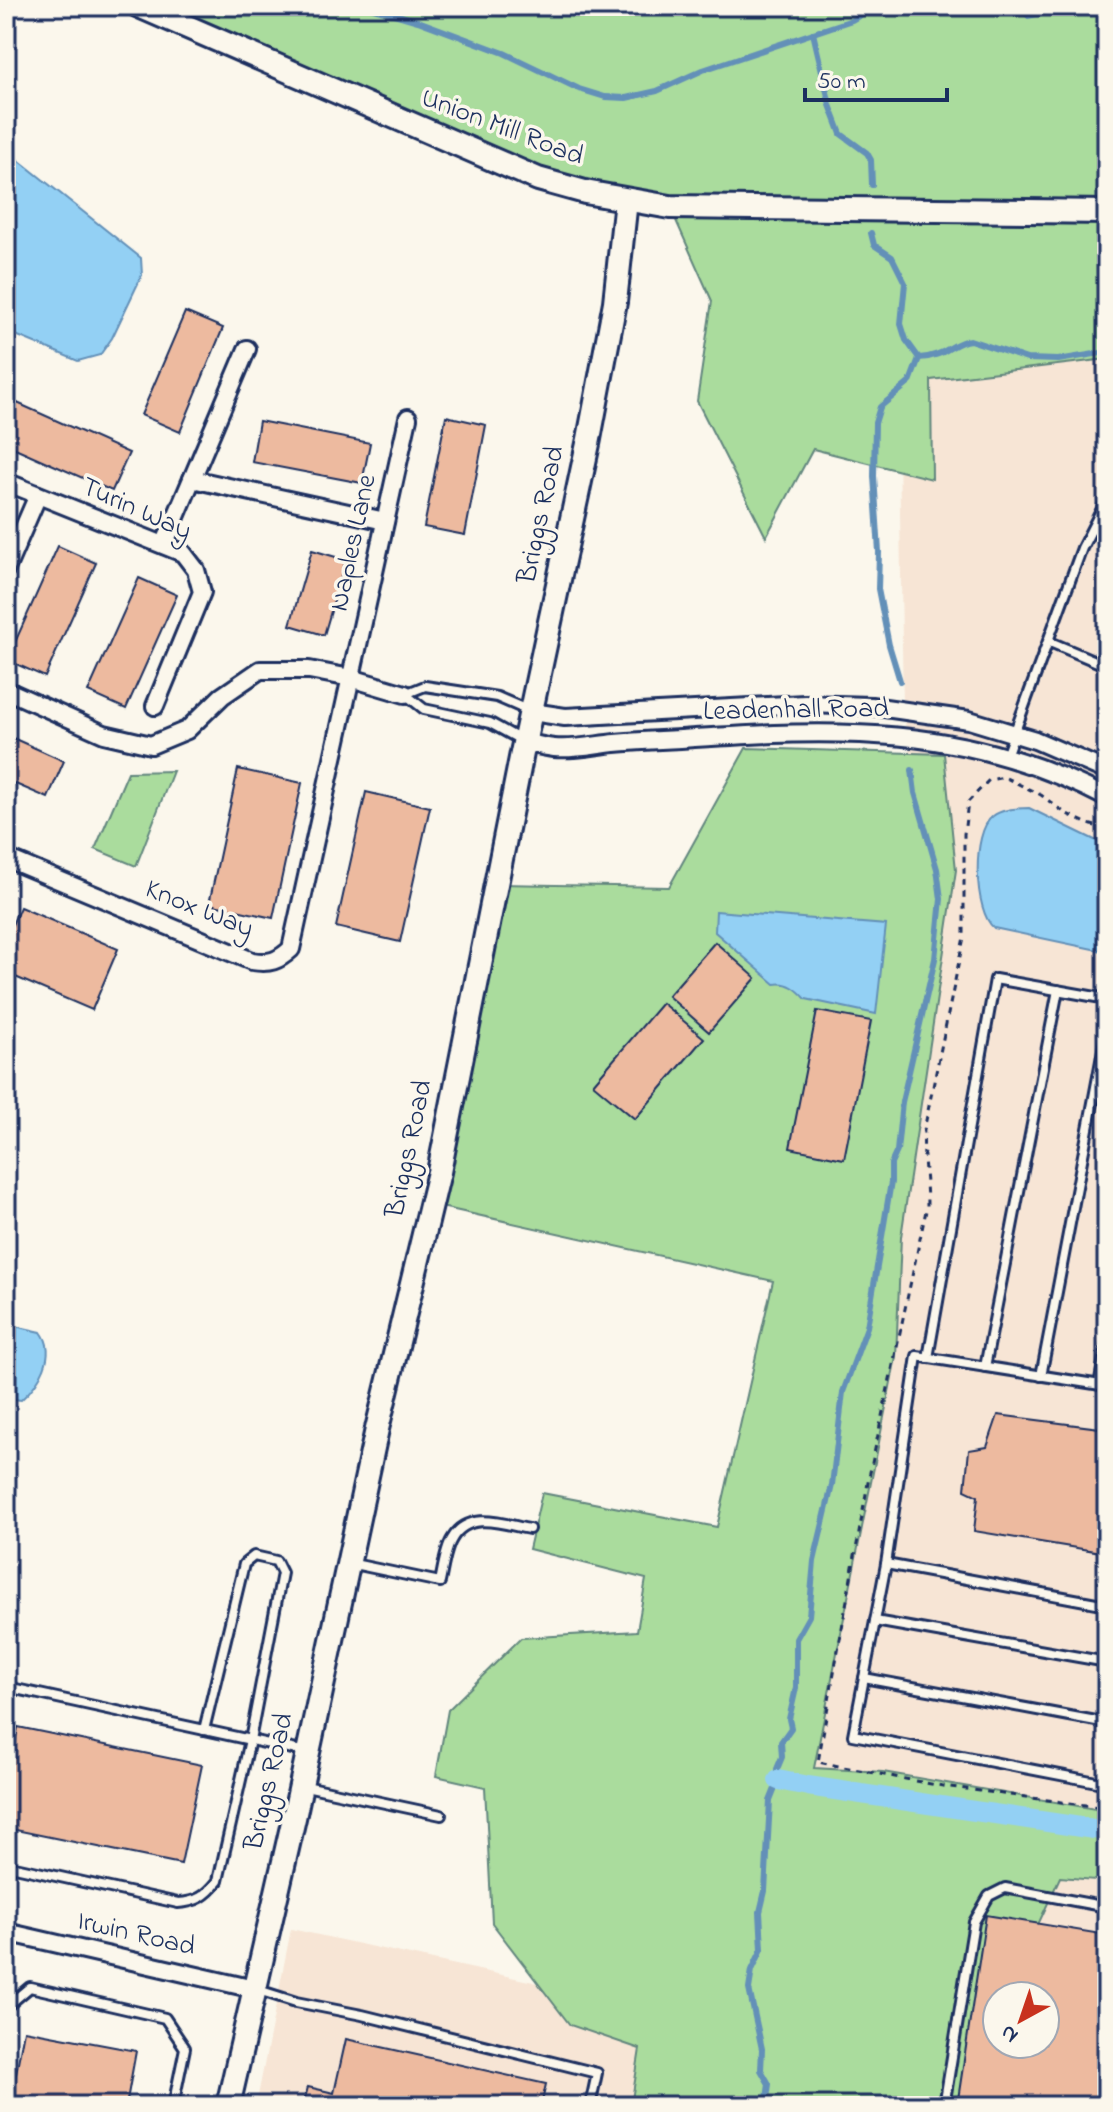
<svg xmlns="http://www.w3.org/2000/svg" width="1113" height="2112" viewBox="0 0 1113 2112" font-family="'Indie Flower',sans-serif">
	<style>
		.built { fill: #f7e5d5; fill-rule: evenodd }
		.green { fill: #aadc9d; stroke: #62867e; stroke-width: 2 }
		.water { fill: #93d0f4; stroke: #6390b8; stroke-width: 2 }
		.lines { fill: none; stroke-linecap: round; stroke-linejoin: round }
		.stream { stroke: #6390b8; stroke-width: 6 }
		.canal { stroke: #93d0f4; stroke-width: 20 }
		.building { fill: #edba9f; stroke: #1b2f5e; stroke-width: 2; fill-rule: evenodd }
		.lane-casing { stroke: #1b2f5e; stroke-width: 14 }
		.street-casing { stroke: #1b2f5e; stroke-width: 22 }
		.secondary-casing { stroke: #1b2f5e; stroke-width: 28 }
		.path { stroke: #1b2f5e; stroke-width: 3; stroke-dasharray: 6 6; stroke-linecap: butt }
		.lane { stroke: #fbf7ec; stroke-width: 8 }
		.street { stroke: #fbf7ec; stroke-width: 16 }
		.secondary { stroke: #fbf7ec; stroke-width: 22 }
		.labels { text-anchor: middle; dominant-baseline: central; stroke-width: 7; stroke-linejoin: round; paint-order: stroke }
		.street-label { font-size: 28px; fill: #1b2f5e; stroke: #fbf7ec }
	</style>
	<rect width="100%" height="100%" fill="#fbf7ec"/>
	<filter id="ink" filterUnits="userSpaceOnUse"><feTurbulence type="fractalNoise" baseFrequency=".0125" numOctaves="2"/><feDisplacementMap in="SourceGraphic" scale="16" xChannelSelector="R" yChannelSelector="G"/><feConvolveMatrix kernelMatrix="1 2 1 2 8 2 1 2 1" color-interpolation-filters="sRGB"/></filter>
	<g filter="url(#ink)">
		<g class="built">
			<path d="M977,212H1107V2106H719L933,908L903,709L899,447ZM997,1996H1045V2044H997Z"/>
			<path d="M291,1929L538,1983L571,2025L640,2049L631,2106H256Z"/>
		</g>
		<g class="green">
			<path d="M149,6H1107V359L931,380L932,479L813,449L766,537L697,401L712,301L670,207L608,197Z"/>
			<path d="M746,748L944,754L956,870L901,1237L896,1357L814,1768L883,1772L1107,1811V1881L1060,1877L1005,1996H997L976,2106H631L640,2049L570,2025L492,1923L485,1787L436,1776L448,1710L521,1638L637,1631L646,1579L529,1549L542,1493L717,1527L773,1281L423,1203L496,884L669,887Z"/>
			<path d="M173,771L136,866L95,849L128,772Z"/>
		</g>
		<g class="water">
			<path d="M1015,6H1089L1028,18Z"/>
			<path d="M6,150L141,258L142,275L112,338L100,355L78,361L6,331Z"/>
			<path d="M1029,808L1107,846V952L994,928C974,912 971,832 993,816C1002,809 1018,808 1029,808Z"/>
			<path d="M716,911L886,925L876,1014L806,999C798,990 788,981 775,984L715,932Z"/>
			<path d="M6,1324L41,1332C58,1354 39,1384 21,1400L6,1398Z"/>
		</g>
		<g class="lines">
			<g class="stream">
				<path d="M367,6L418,21L504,53L579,89L605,97L626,98L657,91L703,70L852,20L876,6"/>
				<path d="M813,33L830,105L841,134L867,153L871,160L872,185"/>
				<path d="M871,233L874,245L892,257L905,283L901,324L906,340L919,358L910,382L880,407L875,423L874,476L879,552L878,589L889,645L900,681"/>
				<path d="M919,358C945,357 952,342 970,340L1027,359L1058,360L1107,352"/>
				<path d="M766,2106L769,2084L761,2070L762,2049L749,1989L752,1970L762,1949L760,1912L765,1891L770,1801L778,1781L777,1769L782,1757L781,1742L791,1728L789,1719L796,1688V1639L809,1616L814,1561L832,1485L843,1392L867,1327L891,1182V1164L897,1151L902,1102L935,959L941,899L937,869L915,793L912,770"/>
			</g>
			<path class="canal" d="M778,1780L808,1786L1107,1831"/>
		</g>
		<g class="building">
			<path d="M185,312L223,328L180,432L141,415Z"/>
			<path d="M15,402L129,453L112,491L6,444V422Z"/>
			<path d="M446,416L486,425L465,535L424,527Z"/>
			<path d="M259,421L370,443L362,483L252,462Z"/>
			<path d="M58,546L96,563L45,677L7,660Z"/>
			<path d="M312,550L346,560L324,635L290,625Z"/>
			<path d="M139,578L177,595L126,709L88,692Z"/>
			<path d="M6,735L64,761L48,798L6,780Z"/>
			<path d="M238,769L302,783L273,918L209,904Z"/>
			<path d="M366,792L430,807L400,942L336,927Z"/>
			<path d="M20,907L118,949L92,1010L6,973V938Z"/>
			<path d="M715,942L756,978L709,1032L668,996Z"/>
			<path d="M662,1003L704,1038L635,1119L593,1084Z"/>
			<path d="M817,1011L871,1021L844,1159L790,1148Z"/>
			<path d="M998,1415L1107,1429V1553L974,1531L978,1496L965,1490L969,1450L987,1447Z"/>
			<path d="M18,1727L202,1765L181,1864L6,1828V1787Z"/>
			<path d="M986,1915L1107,1935V2106H957ZM997,1996H1045V2044H997Z"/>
			<path d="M24,2030L136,2051L126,2106H10Z"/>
			<path d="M346,2039L546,2084L541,2106H303L308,2087L334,2093Z"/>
		</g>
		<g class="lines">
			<defs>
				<g id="lane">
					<path d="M1050,642L1107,666"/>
					<path d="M405,694L425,686L497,697L527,710"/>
					<path d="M405,694L424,709L490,723L521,740"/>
					<path d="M1006,756L1082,548L1107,499"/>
					<path d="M928,1358L995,979L1107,999"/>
					<path d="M985,1367L1058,990"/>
					<path d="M1041,1376L1107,1029"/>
					<path d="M1099,1385L1107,1342"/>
					<path d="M1107,1386L917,1356L886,1564L1107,1605"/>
					<path d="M349,1563L440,1582C443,1569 445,1550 452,1539C469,1510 503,1524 529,1529"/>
					<path d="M886,1564L853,1735L1107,1784"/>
					<path d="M875,1621L1107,1662"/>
					<path d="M864,1678L1107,1723"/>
					<path d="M6,1692L16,1689L306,1752"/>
					<path d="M301,1785L441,1815"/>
					<path d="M6,1865L178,1903C197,1902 206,1896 218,1881L250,1740L282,1573L276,1561L254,1556L244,1564L204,1730"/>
					<path d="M255,1989L296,2002L362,2015L597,2073L590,2106"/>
					<path d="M6,2007L30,1987L165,2018L185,2048L173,2106"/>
					<path d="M944,2106L974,1922L989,1896L1005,1888L1107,1907"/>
				</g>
				<g id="street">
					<path d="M192,479L385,521"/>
					<path d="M6,482L183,553L196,570L202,592L155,706"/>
					<path d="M164,545L247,349"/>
					<path d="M6,569L38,495"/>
					<path d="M6,690L104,734L151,745L187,730L222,696L260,670H309L351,678L405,694"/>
					<path d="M532,712L565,717L805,704L871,706L969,720L1035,740L1107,771"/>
					<path d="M525,742C534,744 544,747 554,748C574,750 595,745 615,743C637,741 659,740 681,739C836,729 965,723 1107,798"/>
					<path d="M6,858L252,961C270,964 278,961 291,949L408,418"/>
					<path d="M6,1932L254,1989"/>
				</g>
				<g id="secondary">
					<path d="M139,6L538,179L585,192L670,207L1107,212"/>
					<path d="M228,2106L294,1818L377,1429L439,1172L522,753L589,439L615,302L626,200"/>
				</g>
			</defs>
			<use href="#lane" class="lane-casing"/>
			<use href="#street" class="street-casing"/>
			<use href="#secondary" class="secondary-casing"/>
			<path class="path" d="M1107,829L1088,824L1065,813L1041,795L1004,777L989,780L968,802L964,834V937L924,1130C922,1156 927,1180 927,1206L869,1477L818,1762L936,1785L1107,1808"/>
			<use href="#lane" class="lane"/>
			<use href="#street" class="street"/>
			<use href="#secondary" class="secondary"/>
		</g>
	</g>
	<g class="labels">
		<g class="street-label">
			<text transform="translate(502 128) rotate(21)">Union Mill Road</text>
			<text transform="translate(136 510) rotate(24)">Turin Way</text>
			<text transform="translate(542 515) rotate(-78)">Briggs Road</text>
			<text transform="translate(354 543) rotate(-78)">Naples Lane</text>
			<text transform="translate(796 711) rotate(-1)">Leadenhall Road</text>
			<text transform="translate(199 910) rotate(22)">Knox Way</text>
			<text transform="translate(410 1149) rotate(-78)">Briggs Road</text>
			<text transform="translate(270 1782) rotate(-77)">Briggs Road</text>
			<text transform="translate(136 1935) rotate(13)">Irwin Road</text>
		</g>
	</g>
	<rect width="1113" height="2112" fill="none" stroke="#fbf7ec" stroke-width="32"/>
	<rect x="16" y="16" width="1081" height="2080" fill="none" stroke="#1b2f5e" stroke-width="3" filter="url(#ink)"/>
	<g transform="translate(1021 2020) rotate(220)"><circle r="38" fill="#fbf7ec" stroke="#a1a7b3" stroke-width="2"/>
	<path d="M0-6L14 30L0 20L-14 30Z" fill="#c8321e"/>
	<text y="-12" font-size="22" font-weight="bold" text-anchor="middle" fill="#1b2f5e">N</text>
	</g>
	<path d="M805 88v12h142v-12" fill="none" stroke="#1b2f5e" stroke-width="4"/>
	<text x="817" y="88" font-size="24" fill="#1b2f5e" stroke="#fbf7ec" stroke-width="6" paint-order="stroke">50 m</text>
</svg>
